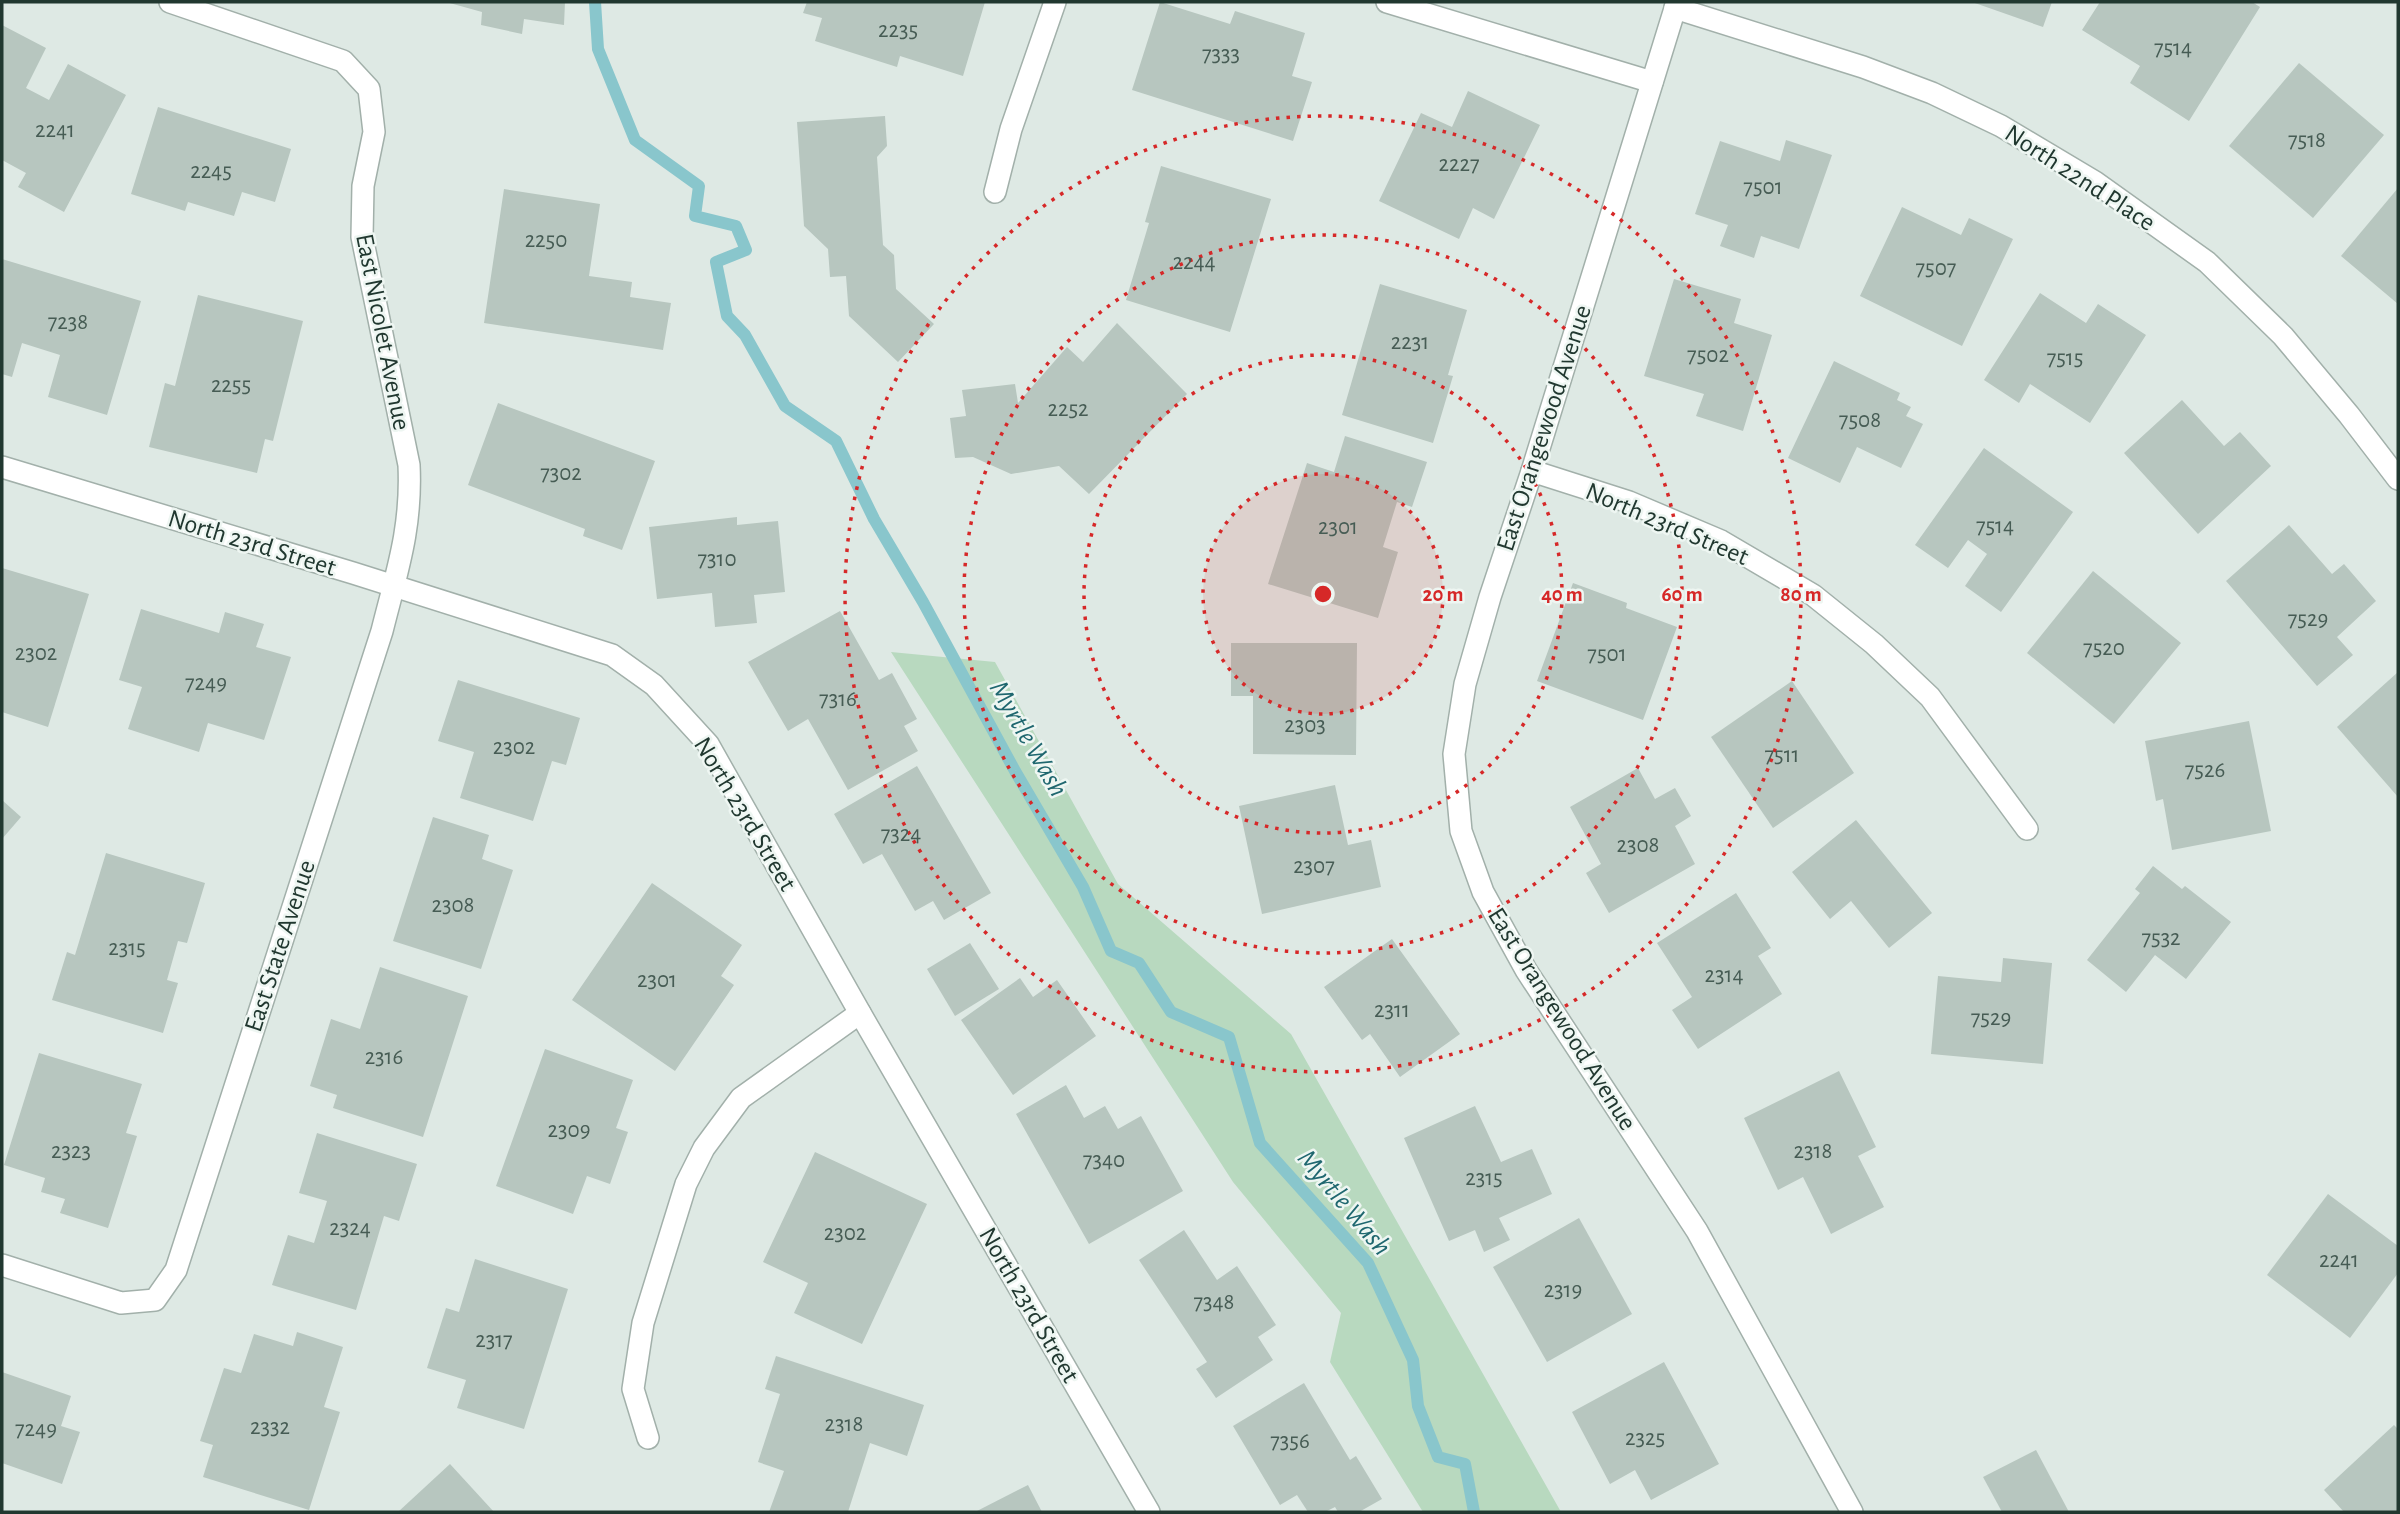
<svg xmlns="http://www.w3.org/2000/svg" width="2400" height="1514" viewBox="0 0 2400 1514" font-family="'Alegreya Sans',sans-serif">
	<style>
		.green { fill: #b8d9bf }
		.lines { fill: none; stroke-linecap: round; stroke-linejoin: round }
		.stream { stroke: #89c6cc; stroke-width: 12 }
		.building { fill: #b7c6bf }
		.minor-casing { stroke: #a2b0aa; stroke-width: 24 }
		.minor { stroke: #fff; stroke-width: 21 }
		.ring { fill: none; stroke: #d62828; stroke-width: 3.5; stroke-dasharray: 3.5 7 }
		.labels { text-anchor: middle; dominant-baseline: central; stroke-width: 5; stroke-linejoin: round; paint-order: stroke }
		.number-label { font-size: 23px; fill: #465c54 }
		.street-label { font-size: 26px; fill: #213830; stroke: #eef6f2 }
		.water-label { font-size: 28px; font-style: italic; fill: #1f676f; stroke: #eef6f2 }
		.centre { fill: #d62828; stroke: #eef6f2; stroke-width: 3.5 }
		.ring-label { font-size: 21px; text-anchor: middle; font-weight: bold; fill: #d62828; stroke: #eef6f2; stroke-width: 5; stroke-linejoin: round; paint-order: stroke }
	</style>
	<rect width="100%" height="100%" fill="#dee9e4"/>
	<path class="green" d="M891,652L995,662L1118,884L1291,1034L1561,1512H1423L1330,1362L1341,1313L1233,1182Z"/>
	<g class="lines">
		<path class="stream" d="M595,2L598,49L635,140L699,186L695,216L736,226L746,250L716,262L727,316L745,335L785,406L836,441L874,519L923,602L1015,771L1083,887L1111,951L1139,963L1171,1012L1229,1037L1260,1143L1368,1263L1413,1360L1418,1406L1438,1457L1465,1464L1474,1512"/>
	</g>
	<g class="building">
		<path d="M446,2H565L564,25L524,19L522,34L481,25L482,12Z"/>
		<path d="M807,2H985L963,76L900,56L897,67L815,41L822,18L803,13Z"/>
		<path d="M1160,2L1230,24L1235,11L1305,33L1292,76L1312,82L1293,141L1132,90Z"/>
		<path d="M1972,2H2052L2043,27Z"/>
		<path d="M2100,2H2252L2260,7L2189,121L2130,83L2140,66L2082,30Z"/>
		<path d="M2,25L46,48L26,88L49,100L68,64L126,95L64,212L18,187L26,173L2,160Z"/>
		<path d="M2299,63L2384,135L2313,218L2229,146Z"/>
		<path d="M1468,91L1540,125L1494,219L1473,208L1459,239L1379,201L1421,113L1452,127Z"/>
		<path d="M158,107L291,149L275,202L242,192L234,216L188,202L185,211L131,194Z"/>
		<path d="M885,116L887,146L877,157L883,245L894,255L896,289L934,324L898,362L849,316L846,276L830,277L828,249L804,226L797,122Z"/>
		<path d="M1786,140L1832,155L1799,249L1761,236L1754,258L1720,246L1728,225L1695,214L1720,141L1780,161Z"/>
		<path d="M1161,166L1271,199L1230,332L1126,300L1149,223L1145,222Z"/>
		<path d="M2398,188V304L2341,256Z"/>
		<path d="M504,189L600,204L589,276L632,282L630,297L671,303L663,350L484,323Z"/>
		<path d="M1902,207L1961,235L1969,218L2013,239L1962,346L1860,296Z"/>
		<path d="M2,259L141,301L107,415L48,397L60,355L22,343L12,377L2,374Z"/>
		<path d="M1674,279L1741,299L1734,323L1772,335L1743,431L1696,416L1704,394L1644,376Z"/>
		<path d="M1380,284L1467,310L1448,375L1453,376L1433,443L1342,415Z"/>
		<path d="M2040,293L2086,323L2098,304L2146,335L2090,423L2030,384L2019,403L1984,380Z"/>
		<path d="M198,295L303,321L273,441L265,439L257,473L149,447L165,383L175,386Z"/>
		<path d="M1117,323L1187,394L1089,494L1059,466L1011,474L973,457L955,458L950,418L966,416L962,390L1015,384L1018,403L1067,347L1083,362Z"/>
		<path d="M1834,361L1900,393L1897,400L1911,407L1906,416L1923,424L1901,468L1857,447L1840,483L1788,458Z"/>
		<path d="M2182,400L2224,446L2240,432L2271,466L2198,534L2124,453Z"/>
		<path d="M498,403L655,461L622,550L583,536L585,529L468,485Z"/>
		<path d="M1345,436L1427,462L1412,507L1397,502L1383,547L1398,552L1378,618L1268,584L1307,463L1334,472Z"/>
		<path d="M1984,448L2073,512L2001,612L1965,586L1987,554L1968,540L1948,568L1915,545Z"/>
		<path d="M737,517V525L778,521L785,592L754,595L757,623L715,627L712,593L657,599L649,527Z"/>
		<path d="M2289,525L2332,574L2344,564L2376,601L2337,637L2353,655L2317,686L2226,581Z"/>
		<path d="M2,568L89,594L48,727L2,712Z"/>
		<path d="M2093,571L2181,643L2114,724L2027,653Z"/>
		<path d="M1573,583L1627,603L1626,608L1677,627L1643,720L1537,681Z"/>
		<path d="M141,609L219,633L225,612L264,624L256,647L291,657L264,740L208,723L199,752L128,729L142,687L119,680Z"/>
		<path d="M840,611L879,680L892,673L917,719L904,726L918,751L848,790L808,719L788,731L748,662Z"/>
		<path d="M1231,643H1357L1356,755L1253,754V696H1231Z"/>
		<path d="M2398,672V797L2337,727Z"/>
		<path d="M458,680L580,718L566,765L552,761L533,821L460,798L474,752L438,741Z"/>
		<path d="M1792,681L1854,773L1773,828L1711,737Z"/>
		<path d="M2249,721L2271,831L2172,850L2163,799L2156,801L2145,741Z"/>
		<path d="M917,766L991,893L944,920L933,901L915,911L882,854L863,864L834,814Z"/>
		<path d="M1638,768L1655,799L1675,788L1691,816L1675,826L1695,864L1609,913L1586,873L1601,864L1570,807Z"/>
		<path d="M1335,785L1348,845L1371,840L1381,887L1262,914L1239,806Z"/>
		<path d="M2,800L21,817L2,839Z"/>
		<path d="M433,817L489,835L482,859L513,870L481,969L393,941Z"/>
		<path d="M1856,820L1932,913L1889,948L1851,901L1830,919L1792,872Z"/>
		<path d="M106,853L205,883L187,943L178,941L167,980L178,983L163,1033L52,1000L67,952L75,955Z"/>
		<path d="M2153,866L2182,889L2185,886L2231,922L2186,979L2155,955L2126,992L2087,960L2140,893L2135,889Z"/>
		<path d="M652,883L742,945L721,976L734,985L675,1071L572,1000Z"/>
		<path d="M1736,893L1771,948L1758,956L1782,994L1698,1049L1672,1010L1692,997L1657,943Z"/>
		<path d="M1392,939L1460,1034L1400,1077L1370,1034L1362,1040L1324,987Z"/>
		<path d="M970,943L999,989L955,1016L927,969Z"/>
		<path d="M2003,958L2052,963L2043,1064L1931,1054L1938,976L2001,982Z"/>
		<path d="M380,967L468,996L423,1137L333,1108L337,1095L310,1086L331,1019L360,1029Z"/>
		<path d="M1020,978L1033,997L1057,980L1096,1036L1013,1095L961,1020Z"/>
		<path d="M545,1049L633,1080L616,1128L628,1132L610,1184L587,1176L573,1214L496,1186Z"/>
		<path d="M39,1053L142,1084L126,1133L137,1136L108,1228L60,1213L65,1199L41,1192L45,1178L4,1165Z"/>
		<path d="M1839,1071L1876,1147L1858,1156L1884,1207L1831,1234L1803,1177L1778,1190L1744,1118Z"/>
		<path d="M1066,1085L1084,1118L1105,1106L1118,1129L1141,1116L1183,1191L1089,1244L1016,1114Z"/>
		<path d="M1475,1106L1501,1162L1532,1149L1552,1194L1499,1218L1510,1240L1484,1252L1475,1230L1449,1241L1404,1138Z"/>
		<path d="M317,1133L417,1164L399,1221L384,1216L356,1310L272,1285L288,1235L314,1243L327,1201L299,1193Z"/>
		<path d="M815,1152L927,1204L862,1344L794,1313L808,1283L763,1262Z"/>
		<path d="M2328,1194L2398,1246V1273L2350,1338L2267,1275Z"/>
		<path d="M1579,1218L1632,1314L1547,1362L1493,1267Z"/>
		<path d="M1184,1230L1217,1280L1237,1266L1276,1325L1258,1337L1273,1360L1216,1398L1196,1369L1207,1362L1139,1260Z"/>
		<path d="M475,1259L568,1289L524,1429L457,1408L466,1380L427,1368L446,1308L459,1312Z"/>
		<path d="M297,1332L343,1347L324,1407L340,1412L309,1510L203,1477L213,1445L200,1441L224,1368L241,1373L254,1334L293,1346Z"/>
		<path d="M776,1356L924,1405L907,1456L870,1443L848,1512H769L784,1471L758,1462L780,1394L765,1389Z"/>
		<path d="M1664,1362L1719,1464L1651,1500L1635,1470L1610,1484L1572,1412Z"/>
		<path d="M2,1372L71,1396L61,1426L80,1432L62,1484L2,1463Z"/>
		<path d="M1304,1383L1350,1460L1356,1456L1382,1499L1359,1512H1338L1335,1507L1325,1512H1308L1297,1495L1280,1505L1233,1426Z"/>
		<path d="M2394,1425L2398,1429V1512H2344L2324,1490Z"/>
		<path d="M2036,1450L2069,1512H2002L1983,1477Z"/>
		<path d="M450,1464L494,1512H398Z"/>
		<path d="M1028,1485L1042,1512H975Z"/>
	</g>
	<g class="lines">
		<defs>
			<g id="minor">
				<path d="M1387,2L1652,82"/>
				<path d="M1677,2L1532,471L1490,597L1465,684L1454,754L1461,831L1483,892L1526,970L1697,1231L1852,1512"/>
				<path d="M1675,8L1863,67L1932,93L2001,126L2095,182L2207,262L2283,336L2349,415L2398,479"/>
				<path d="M995,192L1011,129L1055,2"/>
				<path d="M2,467L353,573L612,655L654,685L708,744L860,1013L1149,1512"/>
				<path d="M1532,471L1629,502L1721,541L1813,595L1874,644L1930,697L2027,829"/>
				<path d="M2,1265L121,1303L155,1300L176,1270L382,631C397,571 412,528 409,465L362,237L363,186L374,132L369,89L343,61L170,2"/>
				<path d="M648,1438L633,1389L643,1323L686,1184L704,1148L741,1098L860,1013"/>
			</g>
		</defs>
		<use href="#minor" class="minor-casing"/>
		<use href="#minor" class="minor"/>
	</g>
	<circle cx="1323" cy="594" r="120" fill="#d62828" fill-opacity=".12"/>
	<g class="ring">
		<circle cx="1323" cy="594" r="120"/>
		<circle cx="1323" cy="594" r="239"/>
		<circle cx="1323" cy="594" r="359"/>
		<circle cx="1323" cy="594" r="478"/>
	</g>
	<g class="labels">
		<g class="number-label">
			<text x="898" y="30">2235</text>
			<text x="2173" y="48">7514</text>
			<text x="1221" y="54">7333</text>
			<text x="55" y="130">2241</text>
			<text x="2307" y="140">7518</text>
			<text x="1459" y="164">2227</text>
			<text x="211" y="171">2245</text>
			<text x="1763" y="187">7501</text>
			<text x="546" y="240">2250</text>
			<text x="1194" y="262">2244</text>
			<text x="1936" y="268">7507</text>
			<text x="68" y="322">7238</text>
			<text x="1410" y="342">2231</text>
			<text x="1708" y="355">7502</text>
			<text x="2065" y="358">7515</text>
			<text x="231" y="385">2255</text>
			<text x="1068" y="409">2252</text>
			<text x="1860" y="420">7508</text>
			<text x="561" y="473">7302</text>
			<text x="1995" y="526">7514</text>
			<text x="1338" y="527">2301</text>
			<text x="717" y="559">7310</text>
			<text x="2308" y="619">7529</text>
			<text x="2104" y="648">7520</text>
			<text x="36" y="653">2302</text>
			<text x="1607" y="654">7501</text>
			<text x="206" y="683">7249</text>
			<text x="838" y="699">7316</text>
			<text x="1305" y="725">2303</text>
			<text x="514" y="747">2302</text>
			<text x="1782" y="755">7511</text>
			<text x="2205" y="770">7526</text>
			<text x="901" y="834">7324</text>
			<text x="1638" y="845">2308</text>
			<text x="1314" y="866">2307</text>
			<text x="453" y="905">2308</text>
			<text x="2161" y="938">7532</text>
			<text x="127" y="948">2315</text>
			<text x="1724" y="975">2314</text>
			<text x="657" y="980">2301</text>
			<text x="1392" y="1010">2311</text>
			<text x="1991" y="1018">7529</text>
			<text x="384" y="1057">2316</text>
			<text x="569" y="1130">2309</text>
			<text x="71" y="1151">2323</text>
			<text x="1813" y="1151">2318</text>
			<text x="1104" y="1160">7340</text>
			<text x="1484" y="1178">2315</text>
			<text x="350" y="1228">2324</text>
			<text x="845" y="1233">2302</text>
			<text x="2339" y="1260">2241</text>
			<text x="1563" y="1290">2319</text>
			<text x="1214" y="1302">7348</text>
			<text x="494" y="1340">2317</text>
			<text x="844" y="1424">2318</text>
			<text x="270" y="1427">2332</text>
			<text x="36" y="1429">7249</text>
			<text x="1645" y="1438">2325</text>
			<text x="1290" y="1441">7356</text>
		</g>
		<g class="street-label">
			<text transform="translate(2080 178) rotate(33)">North 22nd Place</text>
			<text transform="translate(383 332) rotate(79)">East Nicolet Avenue</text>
			<text transform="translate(1544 428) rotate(-72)">East Orangewood Avenue</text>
			<text transform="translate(1667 524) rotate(23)">North 23rd Street</text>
			<text transform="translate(252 543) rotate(17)">North 23rd Street</text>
			<text transform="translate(745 814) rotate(59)">North 23rd Street</text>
			<text transform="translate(280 946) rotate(-72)">East State Avenue</text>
			<text transform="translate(1562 1019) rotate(58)">East Orangewood Avenue</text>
			<text transform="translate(1029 1305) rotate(60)">North 23rd Street</text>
		</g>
		<g class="water-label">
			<text transform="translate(1028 739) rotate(60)">Myrtle Wash</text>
			<text transform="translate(1344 1203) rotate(50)">Myrtle Wash</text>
		</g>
	</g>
	<circle cx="1323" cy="594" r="10" class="centre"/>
	<g class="ring-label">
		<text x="1443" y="601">20 m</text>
		<text x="1562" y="601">40 m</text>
		<text x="1682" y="601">60 m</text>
		<text x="1801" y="601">80 m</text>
	</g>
	<rect width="2400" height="1514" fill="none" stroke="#213830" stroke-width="7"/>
</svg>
